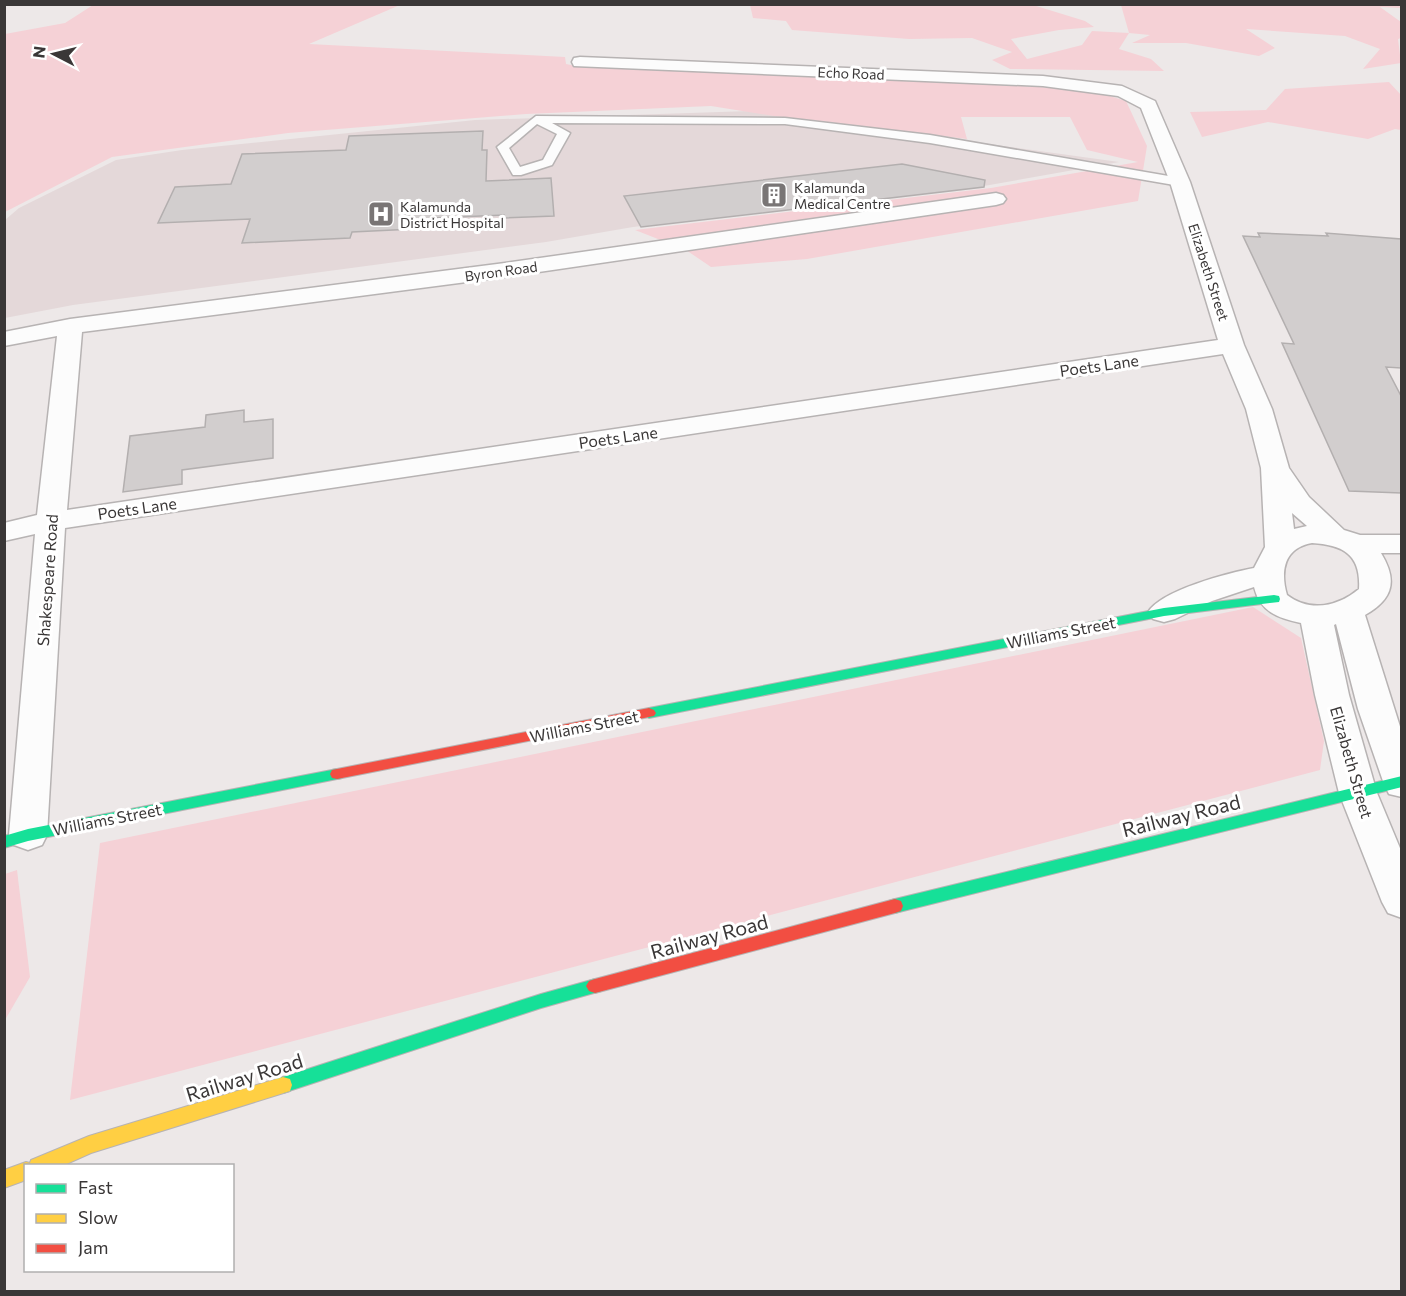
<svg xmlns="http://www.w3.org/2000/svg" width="1406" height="1296" viewBox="0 0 1406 1296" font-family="Commissioner,sans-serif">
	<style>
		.built { fill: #e4d8d9 }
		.green { fill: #f5d1d6 }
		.building { fill: #d2cece; stroke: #b3afaf; stroke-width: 1.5 }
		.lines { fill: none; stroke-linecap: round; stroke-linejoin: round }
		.lane-casing { stroke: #b7b3b3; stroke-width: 3 }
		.street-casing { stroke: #b7b3b3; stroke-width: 3 }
		.fast-casing { stroke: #b7b3b3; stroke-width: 2 }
		.slow-casing { stroke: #b7b3b3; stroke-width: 2 }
		.jam-casing { stroke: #b7b3b3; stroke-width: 2 }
		.lane { fill: #fcfcfc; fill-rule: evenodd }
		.street { fill: #fcfcfc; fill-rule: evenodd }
		.fast { fill: #16e098; fill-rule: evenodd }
		.slow { fill: #ffcf43; fill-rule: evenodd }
		.jam { fill: #f24e42; fill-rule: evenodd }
		.labels { text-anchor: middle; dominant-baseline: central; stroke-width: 6; stroke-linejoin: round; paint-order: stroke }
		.far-street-label { font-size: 14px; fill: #3a3737; stroke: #fff }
		.far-poi-label { font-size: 14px; fill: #3a3737; stroke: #fff; text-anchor: start }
		.street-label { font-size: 16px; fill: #3a3737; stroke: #fff }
		.near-street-label { font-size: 20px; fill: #3a3737; stroke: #fff }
	</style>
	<rect width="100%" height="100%" fill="#ede8e8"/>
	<path class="built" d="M750,111L1119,162L984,186L633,227L546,242L73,305L5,318V220L19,208L116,160L182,150L475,120Z"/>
	<g class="green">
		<path d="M93,5H400L309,44L565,57L566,64L576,66L950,82L1090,90L1126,101L1147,146L1138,201L807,259L711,267L686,250L635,230L991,188L1138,162L1087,150L1070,117H961L967,139L774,116L711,106L526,114L288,133L112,157L5,212V34L65,23Z"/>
		<path d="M750,5H1033L1085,21L1094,27L1059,30L1011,39L1027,59L1082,45L1092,31L1129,33L1121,5H1401V8L1380,7L1401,22V38L1398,39L1401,63L1363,69L1380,49L1345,36L1246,29L1275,48L1259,56L1186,43H1132L1150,35L1129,33L1119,49L1151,59L1164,71L1010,69L992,60L1012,52L972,38L909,39L792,30L786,21L753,18Z"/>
		<path d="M1389,82L1401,95V130L1395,129L1368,139L1268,122L1202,137L1190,112L1266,110L1285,89Z"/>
		<path d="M1253,607L1301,638L1324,741L1320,770L70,1100L100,843Z"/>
		<path d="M17,870L30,977L5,1020V874Z"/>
	</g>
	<g class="building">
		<path d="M483,131L482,150H487L486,181L551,178L554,216L504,218V215L435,218L434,228L352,232L350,238L242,243L250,219L158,223L175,187L231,184L242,154L346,150L349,136Z"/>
		<path d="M902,164L985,180L984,187L641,227L624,196Z"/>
		<path d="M1258,233L1328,236L1326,233L1401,239V368L1386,367L1401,396V493L1349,491L1282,343L1294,344L1243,236L1260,237Z"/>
		<path d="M244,410V422L273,419V458L182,470V484L123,492L130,436L205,427L206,415Z"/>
	</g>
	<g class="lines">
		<defs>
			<path id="lane" d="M536,116L785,118L930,135L1180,178L1186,182L1180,186L930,143L785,124L552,123L570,133L552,165L521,175H513L497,147ZM537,124L557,134L543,160L520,167L509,148Z"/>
			<path id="street" d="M580,57L1043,76L1122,86L1155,101L1190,182L1244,345L1272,409L1289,468L1309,497L1344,530L1360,535H1402V553H1381C1398,581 1393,599 1365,615L1402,733V797L1389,794L1384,784L1358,709L1336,624L1334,625L1349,695L1377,793L1402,853V918L1388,913L1382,902L1339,793L1315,695L1301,623C1278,618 1260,612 1254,587L1212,601L1175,619L1164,622L1153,619L1148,612C1162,590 1228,573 1254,568L1265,547L1261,468L1246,409L1223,354L65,528L47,835L42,845L28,850L14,845L9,835L35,534L4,541V523L37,515L57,336L4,346V332L70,319L505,263L996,193L1003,195L1006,199L1003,203L996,205L505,277L82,332L67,510L1218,340L1170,182L1141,108L1118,96L1043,86L574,66L572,62L574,58ZM1292,513L1307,526L1294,529ZM1312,543C1344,545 1361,555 1359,589C1339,606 1310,613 1287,595C1280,571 1284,548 1312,543Z"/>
			<g id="fast">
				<path d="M1274,595L1279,596L1280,599L1279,602L1164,616L649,718L642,713L649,708L1164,608Z"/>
				<path d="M337,769L342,770L344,774L342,778L28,841L4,848V836L28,829Z"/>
				<path d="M1402,776V787L895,913L889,911L887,906L889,901L895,899Z"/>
				<path d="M595,979L601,981L604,986L601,991L541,1008L283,1093L276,1091L274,1085L276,1079L283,1077L541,994Z"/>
			</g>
			<path id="slow" d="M283,1077L290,1079L292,1085L290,1091L91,1153L62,1166H26V1180L4,1188V1170L26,1162L30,1163L31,1160L89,1136Z"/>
			<g id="jam">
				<path d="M649,708L654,710L656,713L654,716L337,779L332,778L330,774L332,770L337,769Z"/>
				<path d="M895,899L901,901L903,906L901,911L895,913L595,993L589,991L586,986L589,981L595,979Z"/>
			</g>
		</defs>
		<use href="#lane" class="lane-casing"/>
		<use href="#street" class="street-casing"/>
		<use href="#fast" class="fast-casing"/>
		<use href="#slow" class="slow-casing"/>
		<use href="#jam" class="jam-casing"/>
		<use href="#lane" class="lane"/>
		<use href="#street" class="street"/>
		<use href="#fast" class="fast"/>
		<use href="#slow" class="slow"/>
		<use href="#jam" class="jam"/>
	</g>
	<defs>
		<symbol id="building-square" viewBox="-11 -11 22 22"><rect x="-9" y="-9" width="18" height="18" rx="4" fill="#797575" stroke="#fff"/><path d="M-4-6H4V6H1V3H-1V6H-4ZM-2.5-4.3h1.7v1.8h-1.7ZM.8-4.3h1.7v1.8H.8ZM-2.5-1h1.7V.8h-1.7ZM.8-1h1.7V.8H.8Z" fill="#fff"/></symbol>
		<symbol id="hospital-square" viewBox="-11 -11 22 22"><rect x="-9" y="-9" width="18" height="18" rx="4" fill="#797575" stroke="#fff"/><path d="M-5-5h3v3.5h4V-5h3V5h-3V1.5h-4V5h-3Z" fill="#fff"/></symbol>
	</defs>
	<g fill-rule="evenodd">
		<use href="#building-square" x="759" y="180" width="30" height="30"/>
		<use href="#hospital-square" x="366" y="199" width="30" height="30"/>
	</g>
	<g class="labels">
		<g class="far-street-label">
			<text transform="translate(851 73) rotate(2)">Echo Road</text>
			<text transform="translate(501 271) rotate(-8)">Byron Road</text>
			<text transform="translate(1209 272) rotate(72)">Elizabeth Street</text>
		</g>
		<g class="far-poi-label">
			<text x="794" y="187">Kalamunda<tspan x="794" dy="16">Medical Centre</tspan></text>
			<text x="400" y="206">Kalamunda<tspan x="400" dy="16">District Hospital</tspan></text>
		</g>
		<g class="street-label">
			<text transform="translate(1099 365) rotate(-8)">Poets Lane</text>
			<text transform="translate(618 437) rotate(-8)">Poets Lane</text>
			<text transform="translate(137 508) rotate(-8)">Poets Lane</text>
			<text transform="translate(47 580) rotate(-86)">Shakespeare Road</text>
			<text transform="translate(1061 632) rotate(-11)">Williams Street</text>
			<text transform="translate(584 726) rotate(-11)">Williams Street</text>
			<text transform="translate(1352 762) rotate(74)">Elizabeth Street</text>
			<text transform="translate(107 819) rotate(-11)">Williams Street</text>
		</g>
		<g class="near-street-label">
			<text transform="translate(1181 815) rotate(-14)">Railway Road</text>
			<text transform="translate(709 936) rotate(-15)">Railway Road</text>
			<text transform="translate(244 1077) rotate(-17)">Railway Road</text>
		</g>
	</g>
	<rect width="1406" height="1296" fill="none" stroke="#3a3737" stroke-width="12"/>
	<rect x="24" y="1164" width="210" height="108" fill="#ffffff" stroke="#b0afaf" stroke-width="1.5"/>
	<rect x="36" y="1184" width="30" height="9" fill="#16e098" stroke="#b0afaf" stroke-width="1.5"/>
	<text x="78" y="1194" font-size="18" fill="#3a3737">Fast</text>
	<rect x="36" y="1214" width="30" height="9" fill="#ffcf43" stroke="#b0afaf" stroke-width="1.5"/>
	<text x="78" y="1224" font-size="18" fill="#3a3737">Slow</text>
	<rect x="36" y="1244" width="30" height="9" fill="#f24e42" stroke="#b0afaf" stroke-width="1.5"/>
	<text x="78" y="1254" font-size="18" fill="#3a3737">Jam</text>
	<g transform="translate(54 54) rotate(277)" stroke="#ffffff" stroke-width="4.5" paint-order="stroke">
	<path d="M0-4.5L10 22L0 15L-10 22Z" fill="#3a3737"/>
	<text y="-9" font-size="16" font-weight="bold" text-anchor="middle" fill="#3a3737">N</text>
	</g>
</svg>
